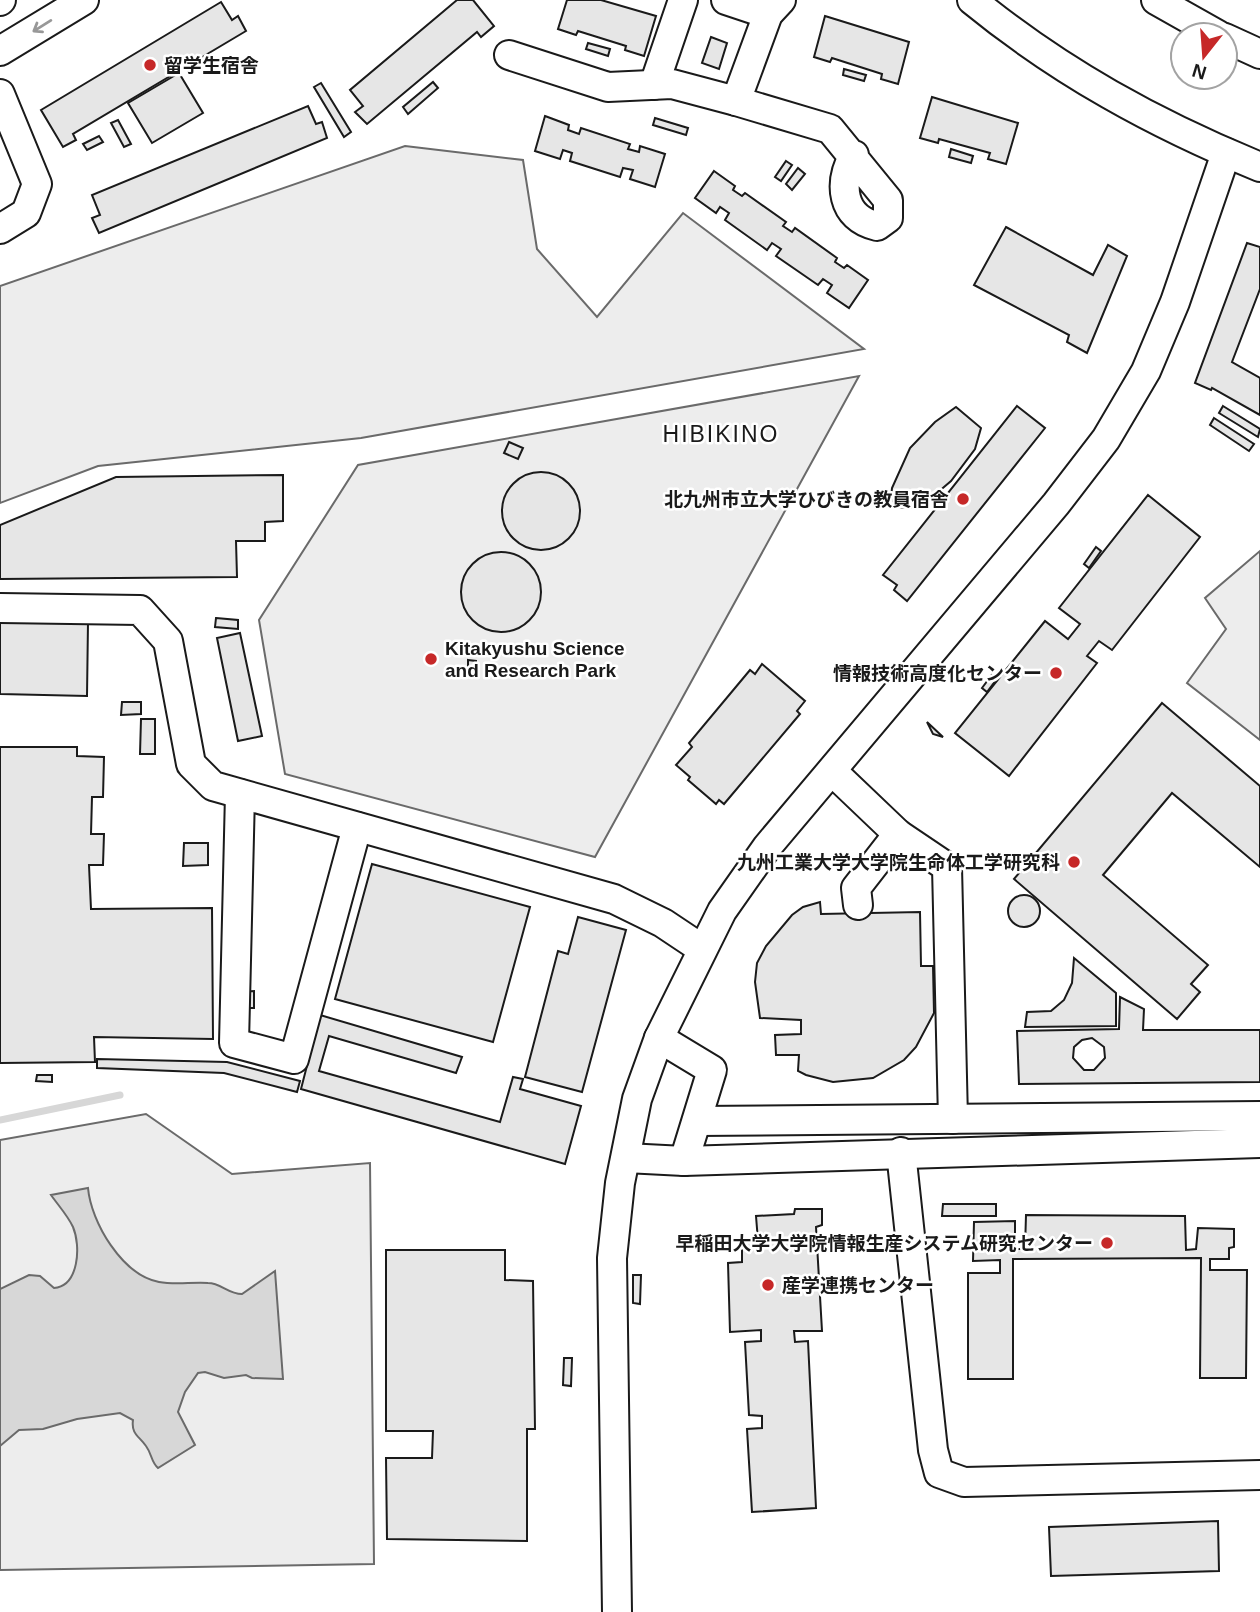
<svg xmlns="http://www.w3.org/2000/svg" width="1260" height="1612" viewBox="0 0 1260 1612" font-family="Arial,'Noto Sans JP',sans-serif">
	<style>
		.green { fill: #ededed; stroke: #6a6a6a; stroke-width: 2 }
		.water { fill: #d7d7d7; stroke: #6a6a6a; stroke-width: 2 }
		.lines { fill: none; stroke-linecap: round; stroke-linejoin: round }
		.stream { stroke: #d7d7d7; stroke-width: 7 }
		.building { fill: #e6e6e6; stroke: #1a1a1a; stroke-width: 2; fill-rule: evenodd }
		.minor-casing { stroke: #1a1a1a; stroke-width: 32 }
		.minor { stroke: #fff; stroke-width: 28 }
		.oneway { stroke: #989898 }
		.poi-dot { fill: #c62828; stroke: #fff; stroke-width: 2.5 }
		.labels { text-anchor: middle; dominant-baseline: central; stroke-width: 5; stroke-linejoin: round; paint-order: stroke }
		.poi-label { font-size: 19px; font-weight: bold; fill: #1a1a1a; stroke: #fff; text-anchor: end }
		.quarter-label { font-size: 23px; letter-spacing: 2px; fill: #1a1a1a; stroke: #fff }
	</style>
	<rect width="100%" height="100%" fill="#fff"/>
	<g class="green">
		<path d="M405,146L523,160L537,249L597,317L683,213L864,349L361,438L98,466L0,503V286Z"/>
		<path d="M859,376L595,857L285,774L259,620L358,465Z"/>
		<path d="M1260,551V740L1187,683L1226,629L1205,598Z"/>
		<path d="M146,1114L232,1174L370,1163L374,1564L0,1570V1140Z"/>
	</g>
	<path class="water" d="M88,1188C91,1222 122,1275 159,1282C175,1285 191,1282 208,1283C221,1283 228,1294 242,1294L275,1271L283,1379L252,1378L246,1375L224,1378L205,1372L198,1373L185,1392L178,1412L195,1445L158,1468C151,1462 152,1454 146,1446C139,1436 131,1434 133,1420L120,1413L77,1419L43,1429L19,1430L0,1446V1289L29,1275L40,1276L54,1288C79,1286 81,1246 73,1227C68,1216 58,1205 51,1195Z"/>
	<g class="lines">
		<path class="stream" d="M0,1120L120,1095"/>
	</g>
	<g class="building">
		<path d="M457,0H473L494,26L481,37L477,32L367,124L355,112L363,106L350,90Z"/>
		<path d="M567,0H601L656,16L644,56L625,50L626,46L578,31L576,35L558,29Z"/>
		<path d="M221,2L232,20L238,16L246,31L73,134L76,140L63,147L41,110Z"/>
		<path d="M825,16L909,42L898,84L881,79L882,74L832,58L830,62L814,57Z"/>
		<path d="M711,37L727,43L719,69L702,63Z"/>
		<path d="M588,43L610,49L608,56L586,49Z"/>
		<path d="M844,69L866,75L864,81L843,75Z"/>
		<path d="M179,73L203,113L152,143L128,103Z"/>
		<path d="M433,82L438,88L408,114L403,107Z"/>
		<path d="M321,83L351,132L344,137L314,87Z"/>
		<path d="M932,97L1018,123L1006,164L988,159L990,153L939,139L938,143L920,138Z"/>
		<path d="M308,106L316,124L322,122L327,138L99,233L92,218L100,215L92,195Z"/>
		<path d="M545,116L569,125L568,130L579,134L581,128L630,144L628,149L639,152L640,146L665,154L655,187L630,179L633,170L623,168L620,177L570,161L572,153L563,150L560,159L535,151Z"/>
		<path d="M655,118L688,128L686,135L653,125Z"/>
		<path d="M118,120L131,144L124,147L111,123Z"/>
		<path d="M99,136L103,142L87,150L83,144Z"/>
		<path d="M951,149L973,156L971,163L949,157Z"/>
		<path d="M786,161L792,165L781,181L775,177Z"/>
		<path d="M798,168L805,174L792,190L786,184Z"/>
		<path d="M714,171L735,186L733,190L742,196L745,193L786,222L783,226L792,232L795,228L837,258L835,262L844,268L847,265L868,280L849,308L827,293L832,285L823,279L818,285L776,256L781,249L772,243L767,250L725,220L729,213L720,207L716,213L695,198Z"/>
		<path d="M1006,227L1093,275L1108,245L1127,256L1087,353L1067,342L1069,335L974,285Z"/>
		<path d="M1247,243L1260,247V289L1232,362L1260,378V415L1212,388L1211,390L1195,383Z"/>
		<path d="M1017,406L1045,428L907,601L894,590L897,585L883,575Z"/>
		<path d="M1223,406L1260,429L1258,437L1219,413Z"/>
		<path d="M956,407L981,428L975,449L951,481L930,499L910,508L897,507L891,498L892,488L910,448L935,422Z"/>
		<path d="M1214,418L1254,444L1249,451L1210,425Z"/>
		<path d="M509,442L523,448L518,459L504,453Z"/>
		<circle cx="541" cy="511" r="39"/>
		<path d="M283,475V521L265,522V541H236L237,577L0,579V525L116,477Z"/>
		<path d="M1148,495L1200,537L1112,650L1099,641L1087,656L1097,663L1009,776L955,733L1045,621L1068,639L1080,624L1059,608Z"/>
		<path d="M1096,547L1101,551L1089,568L1084,564Z"/>
		<circle cx="501" cy="592" r="40"/>
		<path d="M216,618L238,620V629L215,627Z"/>
		<path d="M0,620L88,622L87,696L0,694Z"/>
		<path d="M240,633L262,736L238,741L217,638Z"/>
		<path d="M468,660L476,661V668H468Z"/>
		<path d="M762,664L805,701L797,711L800,714L724,804L719,800L716,804L688,780L690,777L676,765L692,747L689,743L750,670L755,674Z"/>
		<path d="M994,672L999,676L987,692L982,688Z"/>
		<path d="M122,702H141V714L121,715Z"/>
		<path d="M1162,703L1260,786V867L1172,793L1103,875L1208,965L1191,984L1200,992L1177,1019L1014,879Z"/>
		<path d="M141,719H155V754H140Z"/>
		<path d="M927,722L943,737L933,734Z"/>
		<path d="M0,747H77V756L104,757L103,797H92L91,834H104L103,865H89L91,909L212,908L213,1039L94,1037L95,1062L0,1063Z"/>
		<path d="M184,843H208V865L183,866Z"/>
		<path d="M372,864L530,907L493,1042L335,999Z"/>
		<circle cx="1024" cy="911" r="16"/>
		<path d="M820,902L821,914L920,912L921,966H933L934,1013L916,1047L904,1060L873,1078L833,1082L806,1075L798,1071L799,1055H776L775,1035L801,1034V1020L760,1018L755,982L757,963L766,946L792,915L803,907Z"/>
		<path d="M578,917L626,930L582,1092L525,1077L558,951L568,954Z"/>
		<path d="M1074,958L1116,993V1026L1025,1027L1027,1012L1051,1011L1064,1000L1072,983Z"/>
		<path d="M254,991V1008H238V992Z"/>
		<path d="M1120,997L1144,1009L1143,1030H1260V1082L1019,1084L1017,1031L1119,1029ZM1092,1038L1104,1047L1105,1058L1094,1070H1084L1073,1058L1074,1047L1082,1040Z"/>
		<path d="M320,1015L462,1057L456,1073L329,1036L319,1071L500,1122L513,1077L523,1079L520,1089L581,1106L565,1164L301,1089Z"/>
		<path d="M97,1059L227,1062L300,1081L297,1092L224,1073L97,1068Z"/>
		<path d="M37,1075H52V1082L36,1081Z"/>
		<path d="M943,1204H996V1216H942Z"/>
		<path d="M795,1209H822V1225L816,1227L822,1331H794L795,1342L808,1341L816,1508L752,1512L747,1429L762,1428V1416L749,1415L745,1342L761,1341V1330L730,1332L728,1263L742,1262V1241H758L756,1216L794,1214Z"/>
		<path d="M1026,1215L1185,1216L1186,1250L1196,1249L1198,1228L1234,1229V1247L1229,1248V1259H1210V1270H1247L1246,1378H1200L1201,1258L1013,1259V1379H968V1273H1000V1260L973,1261L974,1222L1015,1221V1249H1025Z"/>
		<path d="M386,1250H505V1280L533,1281L535,1429H527V1541L387,1539L386,1458H432L433,1431H386Z"/>
		<path d="M633,1275H641L640,1304L633,1303Z"/>
		<path d="M564,1358H572L571,1386L563,1385Z"/>
		<path d="M1218,1521L1219,1571L1051,1576L1049,1527Z"/>
	</g>
	<g class="lines">
		<defs>
			<g id="minor">
				<path d="M726,0L768,14"/>
				<path d="M781,0L768,14L736,101L830,129L888,200V218L877,226C841,218 838,183 854,155"/>
				<path d="M972,0C1060,72 1155,124 1260,167"/>
				<path d="M1156,0L1218,35"/>
				<path d="M0,1L1,0"/>
				<path d="M1225,38L1260,54"/>
				<path d="M0,51L84,0"/>
				<path d="M509,55L608,87L672,84L736,101"/>
				<path d="M654,85L683,0"/>
				<path d="M0,94L37,184L26,213L0,229"/>
				<path d="M0,608L140,610L168,641L191,764L213,786L614,899L663,923L702,949"/>
				<path d="M833,772L898,834L947,867L953,1119"/>
				<path d="M240,794L234,1043L294,1059L357,827"/>
				<path d="M858,905L856,888L898,834"/>
				<path d="M659,1038L712,1070L684,1161"/>
				<path d="M697,1121L1260,1116"/>
				<path d="M901,1152L933,1450L939,1473L964,1482L1260,1475"/>
				<path d="M626,1158L684,1161L1260,1143"/>
				<path d="M617,1612L612,1258L620,1183L637,1099L659,1038L722,911L767,847L1056,504L1106,439L1146,371L1175,302L1226,153"/>
			</g>
		</defs>
		<use href="#minor" class="minor-casing"/>
		<use href="#minor" class="minor"/>
	</g>
	<defs><path id="oneway-shaft" d="M-6 0H5M1.5-3L5.5 0L1.5 3" fill="none" stroke-width="1.6" stroke-linecap="round" stroke-linejoin="round" transform="scale(1.75)"/></defs>
	<use class="oneway" href="#oneway-shaft" transform="translate(42 26) rotate(148)"/>
	<g class="poi-dot">
		<circle cx="150" cy="65" r="7"/>
		<circle cx="963" cy="499" r="7"/>
		<circle cx="431" cy="659" r="7"/>
		<circle cx="1056" cy="673" r="7"/>
		<circle cx="1074" cy="862" r="7"/>
		<circle cx="1107" cy="1243" r="7"/>
		<circle cx="768" cy="1285" r="7"/>
	</g>
	<g class="labels">
		<g class="poi-label">
			<text x="164" y="65" text-anchor="start">留学生宿舎</text>
			<text x="949" y="499">北九州市立大学ひびきの教員宿舎</text>
			<text x="445" y="648" text-anchor="start">Kitakyushu Science<tspan x="445" dy="22">and Research Park</tspan></text>
			<text x="1042" y="673">情報技術高度化センター</text>
			<text x="1060" y="862">九州工業大学大学院生命体工学研究科</text>
			<text x="1093" y="1243">早稲田大学大学院情報生産システム研究センター</text>
			<text x="782" y="1285" text-anchor="start">産学連携センター</text>
		</g>
		<g class="quarter-label">
			<text x="721" y="434">HIBIKINO</text>
		</g>
	</g>
	<g transform="translate(1204 56) rotate(197)"><circle r="33" fill="#ffffff" stroke="#a3a3a3" stroke-width="2"/>
	<path d="M0-5L12 26L0 18L-12 26Z" fill="#c62828"/>
	<text y="-10" font-size="19" font-weight="bold" text-anchor="middle" fill="#1a1a1a">N</text>
	</g>
</svg>
